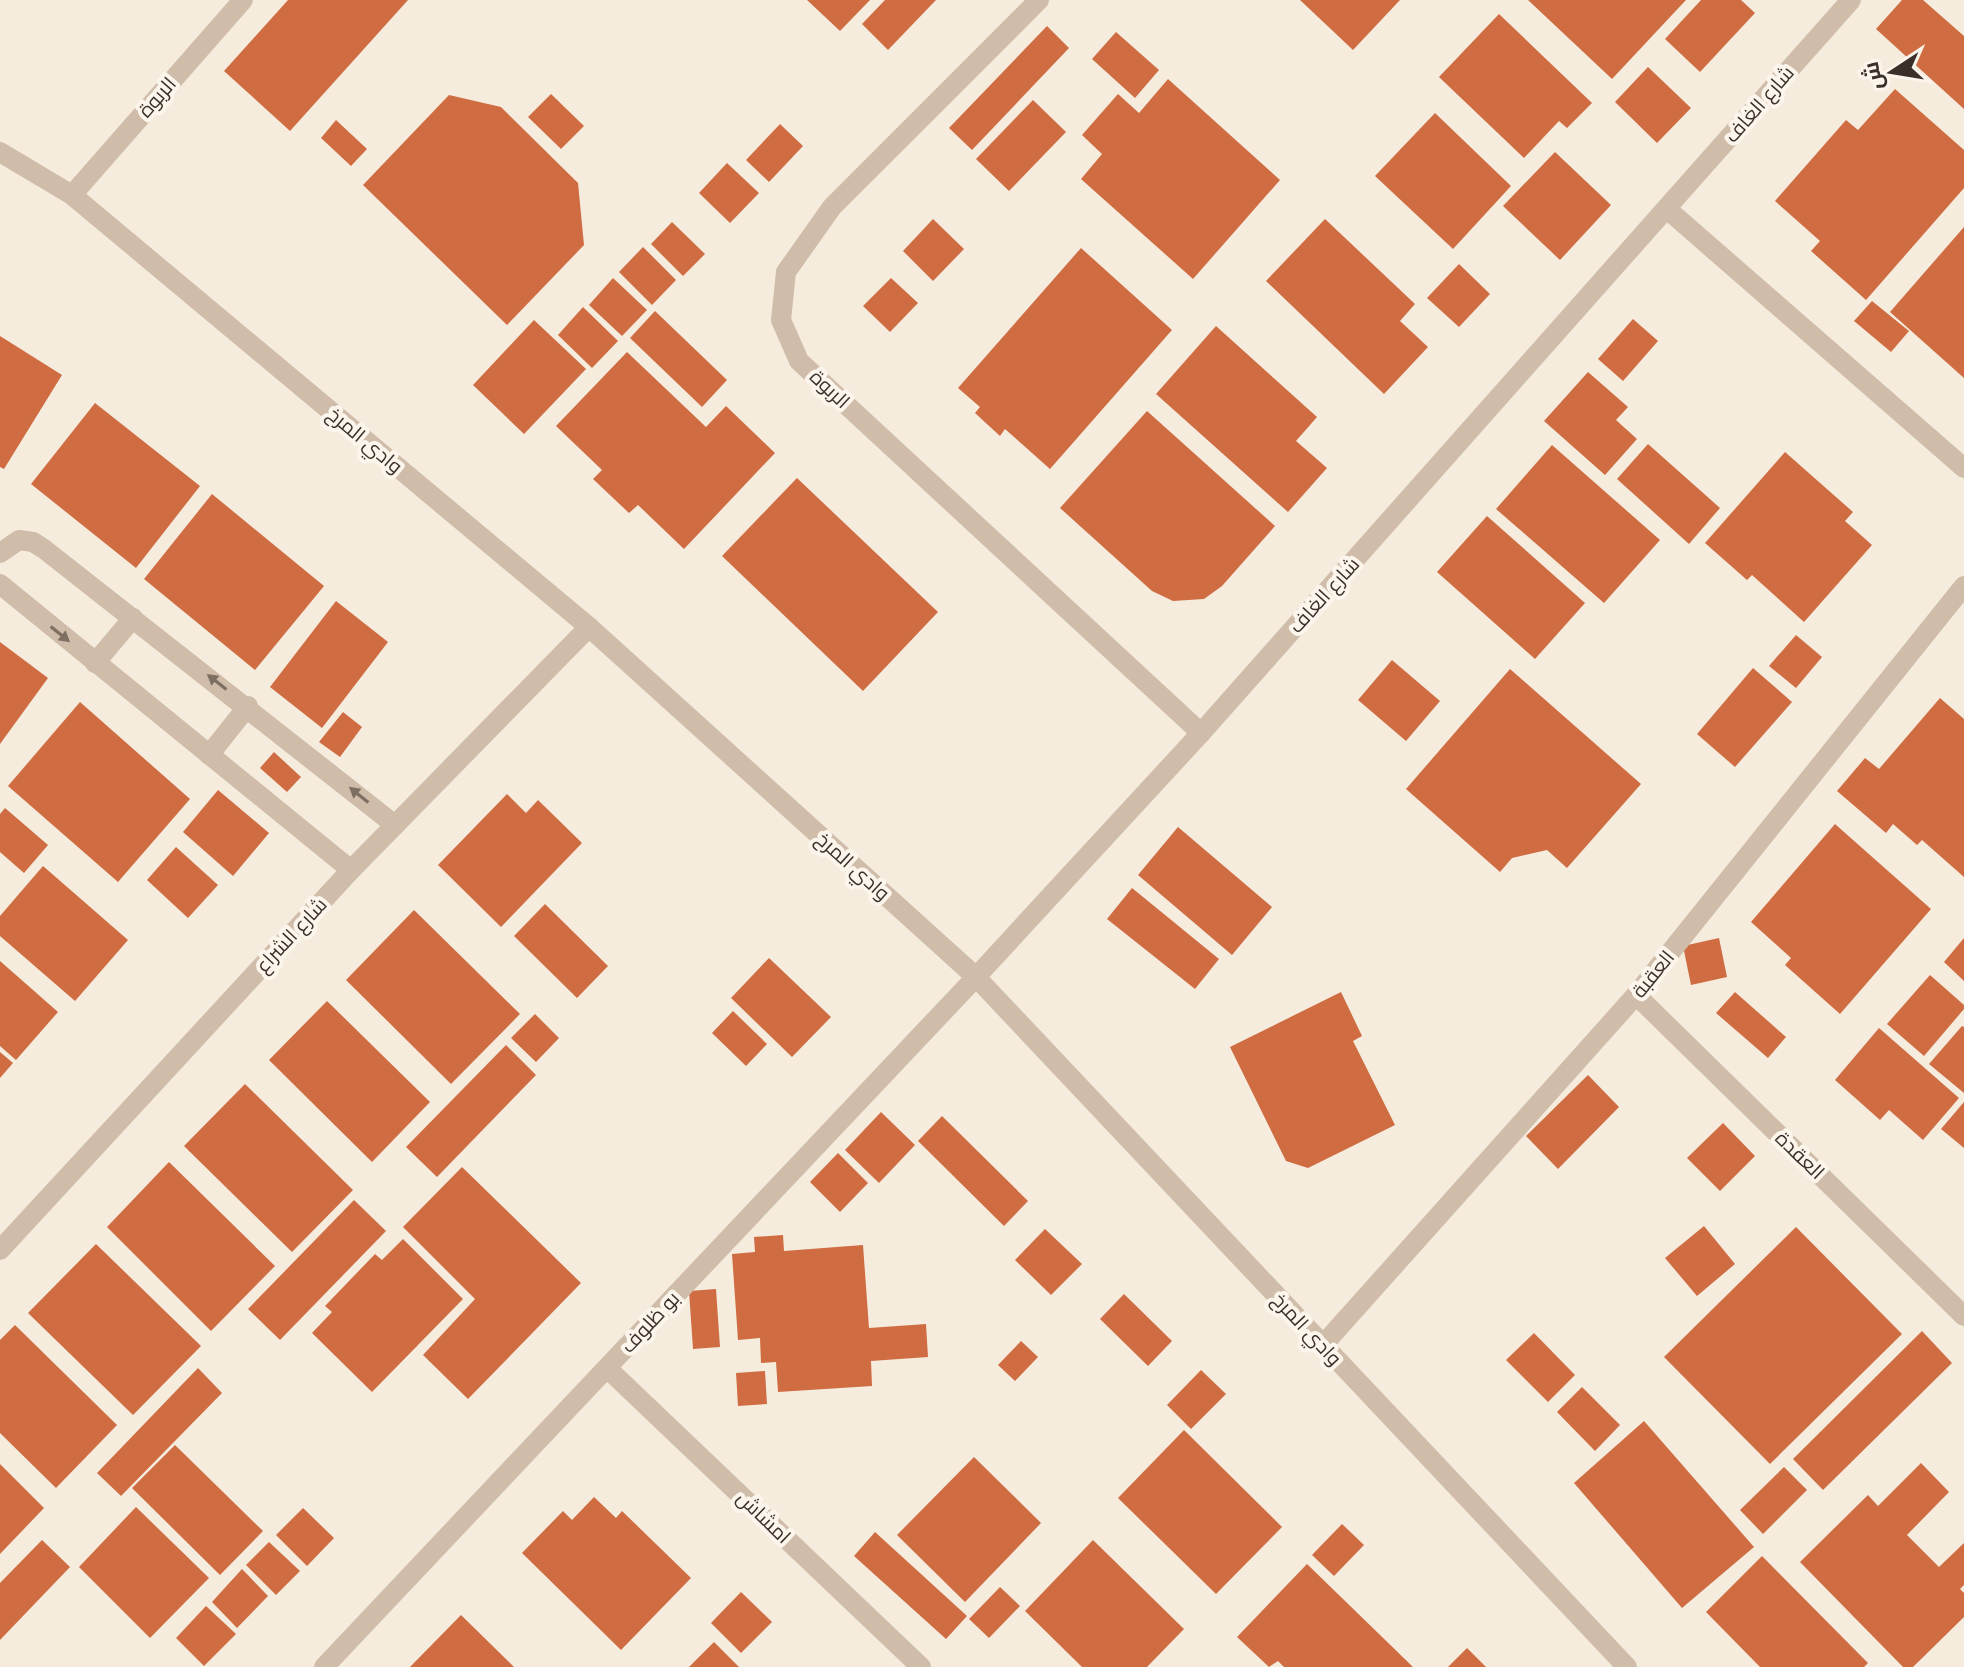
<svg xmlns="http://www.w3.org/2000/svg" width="1964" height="1667" viewBox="0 0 1964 1667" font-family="'Public Sans',Cairo,sans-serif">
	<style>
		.building { fill: #d06c41 }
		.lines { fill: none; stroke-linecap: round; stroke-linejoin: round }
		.minor { stroke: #cfbca9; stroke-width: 20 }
		.oneway { fill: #7e6f63 }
		.labels { text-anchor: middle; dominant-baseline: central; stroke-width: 8; stroke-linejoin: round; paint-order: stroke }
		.street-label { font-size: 20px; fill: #3b3029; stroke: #fcf5ec }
	</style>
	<rect width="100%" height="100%" fill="#f5ecde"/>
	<g class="building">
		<path d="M288,0H408L290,131L224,71Z"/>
		<path d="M807,0H870L840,31Z"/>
		<path d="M885,0H936L888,50L862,24Z"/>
		<path d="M1300,0H1400L1353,50Z"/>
		<path d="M1528,0H1686L1612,79Z"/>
		<path d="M1701,0H1741L1755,13L1700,72L1665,39Z"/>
		<path d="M1902,0H1923L1964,36V109L1876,29Z"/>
		<path d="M1499,14L1592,103L1567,128L1559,121L1524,158L1439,77Z"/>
		<path d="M1047,26L1069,48L972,150L949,128Z"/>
		<path d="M1116,32L1159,70L1135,98L1092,59Z"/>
		<path d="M1648,67L1691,108L1657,143L1615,102Z"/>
		<path d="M1168,79L1280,180L1193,279L1081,179L1102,154L1082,135L1118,94L1139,113Z"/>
		<path d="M1895,89L1964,150V188L1866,300L1811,251L1820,241L1775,201L1846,120L1858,130Z"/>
		<path d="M551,94L584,126L561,149L528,117Z"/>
		<path d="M449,95L501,107L578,183L584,245L507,325L363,185Z"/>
		<path d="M1033,100L1066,132L1009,191L976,159Z"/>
		<path d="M1435,113L1511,186L1453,249L1375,176Z"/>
		<path d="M336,120L367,149L351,166L321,138Z"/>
		<path d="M780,124L803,146L769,182L746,160Z"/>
		<path d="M1555,152L1611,205L1560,260L1503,206Z"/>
		<path d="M727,163L759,193L730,223L699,193Z"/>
		<path d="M933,219L964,249L933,281L903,251Z"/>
		<path d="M1325,219L1415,304L1400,321L1428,347L1384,394L1266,281Z"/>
		<path d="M672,222L705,254L683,276L651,244Z"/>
		<path d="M1964,227V378L1890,312Z"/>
		<path d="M643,247L676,280L652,305L619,272Z"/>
		<path d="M1081,248L1172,330L1050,469L1005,429L1000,436L975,413L980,407L958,388Z"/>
		<path d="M1459,264L1490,294L1459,327L1427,298Z"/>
		<path d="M613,278L647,310L622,336L589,305Z"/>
		<path d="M891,278L918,303L890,332L863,306Z"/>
		<path d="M1872,301L1909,331L1891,352L1854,321Z"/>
		<path d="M583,307L618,341L592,368L558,335Z"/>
		<path d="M655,311L727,380L702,407L630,338Z"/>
		<path d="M1633,319L1658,341L1623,381L1598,359Z"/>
		<path d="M534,320L586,369L524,434L473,385Z"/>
		<path d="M1216,326L1317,417L1296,441L1327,468L1288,512L1156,394Z"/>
		<path d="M0,336L62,375L4,469L0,467Z"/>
		<path d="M627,352L706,427L726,406L775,453L684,549L638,505L629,513L593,479L602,470L556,426Z"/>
		<path d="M1588,372L1628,407L1616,420L1637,439L1605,475L1544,421Z"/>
		<path d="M95,403L200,486L136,568L31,484Z"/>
		<path d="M1147,411L1275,526L1222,586L1204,599L1173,601L1152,591L1060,508Z"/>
		<path d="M1648,444L1720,508L1689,544L1617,479Z"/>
		<path d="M1552,445L1660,540L1604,603L1496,509Z"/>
		<path d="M1785,452L1853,512L1845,521L1872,545L1804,622L1752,575L1747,580L1705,543Z"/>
		<path d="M797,478L938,612L863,691L722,556Z"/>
		<path d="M212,494L324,586L255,670L144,579Z"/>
		<path d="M1487,516L1585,603L1535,659L1437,572Z"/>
		<path d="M336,601L388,642L322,728L270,687Z"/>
		<path d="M1796,635L1822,657L1796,688L1769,666Z"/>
		<path d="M0,642L48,678L0,744Z"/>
		<path d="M1392,660L1440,701L1406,741L1358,700Z"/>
		<path d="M1753,668L1792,702L1735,767L1697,734Z"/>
		<path d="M1510,669L1641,784L1567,868L1547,850L1512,858L1500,872L1406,789Z"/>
		<path d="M1940,698L1964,719V877L1922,840L1917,845L1893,824L1886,833L1837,791L1865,758L1879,769Z"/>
		<path d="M80,702L190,799L118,882L8,786Z"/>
		<path d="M343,712L362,727L340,757L319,742Z"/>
		<path d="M274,752L301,777L287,792L260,768Z"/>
		<path d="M218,790L269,833L233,876L183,832Z"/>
		<path d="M507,794L526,813L538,800L582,843L501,927L438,865Z"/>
		<path d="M5,808L48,845L24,873L0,852V814Z"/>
		<path d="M1835,824L1931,909L1840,1014L1785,965L1791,958L1751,922Z"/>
		<path d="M1178,827L1272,907L1232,955L1138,875Z"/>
		<path d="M176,847L218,885L188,918L147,880Z"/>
		<path d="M43,866L128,940L75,1001L0,936V916Z"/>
		<path d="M1132,888L1219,959L1195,989L1107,919Z"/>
		<path d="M545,904L608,966L577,998L514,936Z"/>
		<path d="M414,910L520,1014L451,1084L346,980Z"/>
		<path d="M1719,938L1727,977L1691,985L1683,946Z"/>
		<path d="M1964,938V981L1944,962Z"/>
		<path d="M769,958L831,1017L792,1057L731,998Z"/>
		<path d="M0,961L58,1012L16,1060L0,1046Z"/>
		<path d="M1930,975L1964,1005V1009L1924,1056L1887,1024Z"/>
		<path d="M1341,992L1362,1036L1353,1041L1395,1125L1308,1168L1286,1161L1230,1047Z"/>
		<path d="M1735,992L1786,1037L1768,1058L1716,1013Z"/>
		<path d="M327,1001L430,1102L372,1162L269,1060Z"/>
		<path d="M733,1011L767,1044L746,1066L712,1033Z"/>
		<path d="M535,1014L559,1038L536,1062L511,1038Z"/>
		<path d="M1962,1026L1964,1027V1093L1929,1064Z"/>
		<path d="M1879,1028L1959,1098L1923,1140L1889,1110L1880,1120L1835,1080Z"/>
		<path d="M506,1045L536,1075L437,1177L406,1147Z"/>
		<path d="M0,1052L13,1063L0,1078Z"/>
		<path d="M1588,1075L1619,1107L1558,1169L1526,1136Z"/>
		<path d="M245,1084L353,1190L292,1252L184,1146Z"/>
		<path d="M1964,1102V1148L1941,1129Z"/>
		<path d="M881,1112L915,1145L879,1183L845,1150Z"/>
		<path d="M942,1116L1028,1201L1004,1226L918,1141Z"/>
		<path d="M1723,1123L1755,1156L1720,1191L1687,1158Z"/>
		<path d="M838,1153L868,1183L840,1212L810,1182Z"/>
		<path d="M169,1162L275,1266L211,1331L107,1227Z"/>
		<path d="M462,1167L581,1283L468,1399L423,1355L475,1299L403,1227Z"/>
		<path d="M354,1200L386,1231L280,1340L248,1309Z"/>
		<path d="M1704,1226L1735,1264L1697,1296L1665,1258Z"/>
		<path d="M1796,1227L1902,1334L1770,1464L1664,1357Z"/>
		<path d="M1045,1229L1082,1264L1051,1295L1015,1260Z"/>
		<path d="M783,1235L784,1251L863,1245L869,1328L926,1324L928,1357L871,1361L872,1386L778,1392L776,1362L761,1363L760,1338L738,1340L732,1254L755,1252L754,1237Z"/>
		<path d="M403,1239L463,1299L372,1392L312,1333L332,1312L325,1306L375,1254L382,1260Z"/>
		<path d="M96,1244L201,1346L133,1415L28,1313Z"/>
		<path d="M716,1289L720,1347L693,1349L689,1291Z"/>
		<path d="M1124,1294L1172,1341L1148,1366L1100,1319Z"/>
		<path d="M15,1325L117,1425L56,1488L0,1433V1340Z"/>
		<path d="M1922,1331L1952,1363L1823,1490L1793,1459Z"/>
		<path d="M1534,1333L1575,1375L1548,1402L1506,1360Z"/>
		<path d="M1021,1341L1038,1357L1015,1381L998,1365Z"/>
		<path d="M198,1368L222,1393L121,1496L97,1473Z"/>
		<path d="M1201,1370L1226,1394L1191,1429L1167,1405Z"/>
		<path d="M765,1371L767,1404L738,1406L736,1373Z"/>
		<path d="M1582,1387L1620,1425L1595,1451L1557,1412Z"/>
		<path d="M1644,1421L1754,1547L1682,1608L1574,1483Z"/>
		<path d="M1184,1430L1282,1527L1216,1594L1118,1498Z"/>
		<path d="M175,1445L263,1531L220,1575L132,1488Z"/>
		<path d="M974,1457L1041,1523L965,1602L897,1535Z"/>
		<path d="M1921,1463L1949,1492L1907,1535L1939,1567L1964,1543V1585L1960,1589L1964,1593V1617L1913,1667H1903L1800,1562L1868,1495L1878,1506Z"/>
		<path d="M0,1464L44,1508L0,1554Z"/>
		<path d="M1784,1467L1807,1490L1763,1534L1740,1510Z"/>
		<path d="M594,1497L616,1518L622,1511L691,1578L621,1650L522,1553L563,1511L572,1520Z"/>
		<path d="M136,1507L209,1578L150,1638L79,1567Z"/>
		<path d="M303,1508L334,1538L307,1566L276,1535Z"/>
		<path d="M1342,1524L1364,1545L1334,1576L1312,1555Z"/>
		<path d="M875,1532L967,1616L946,1639L854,1556Z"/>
		<path d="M42,1540L70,1567L0,1640V1583Z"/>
		<path d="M1093,1540L1184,1629L1147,1667H1082L1025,1611Z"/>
		<path d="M269,1542L300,1571L276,1595L246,1565Z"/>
		<path d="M1762,1556L1868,1663L1864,1667H1760L1706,1612Z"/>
		<path d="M1307,1564L1413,1667H1284L1278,1661L1269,1667L1237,1637Z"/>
		<path d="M242,1569L268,1596L237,1628L212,1602Z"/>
		<path d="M1000,1587L1020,1606L989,1638L969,1619Z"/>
		<path d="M741,1592L772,1622L741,1653L711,1623Z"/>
		<path d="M206,1606L236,1634L204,1666L176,1638Z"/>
		<path d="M461,1615L514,1667H410Z"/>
		<path d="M714,1642L739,1667H689Z"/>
		<path d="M1467,1648L1486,1667H1448Z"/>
	</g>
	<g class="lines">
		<g class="minor">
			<path d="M1039,0L832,207L786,272L781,320L799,361L1201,733"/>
			<path d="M0,152L72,195L589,627L976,977L1627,1667"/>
			<path d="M72,195L243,0"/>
			<path d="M1667,209L1964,468"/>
			<path d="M0,553L19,540L33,542L44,549L395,825"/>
			<path d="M0,584L351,870"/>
			<path d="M95,663L133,618"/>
			<path d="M209,755L248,706"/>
			<path d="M1636,995L1964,1316"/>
			<path d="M0,1250L351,870L589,627"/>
			<path d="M1323,1345L1636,995L1964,586"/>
			<path d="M607,1368L921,1667"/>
			<path d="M324,1667L976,977L1201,733L1851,0"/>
		</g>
	</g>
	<defs><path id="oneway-solid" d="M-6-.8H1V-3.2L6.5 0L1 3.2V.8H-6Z" transform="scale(2)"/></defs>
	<g class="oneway">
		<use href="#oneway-solid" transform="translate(60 634) rotate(39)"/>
		<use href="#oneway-solid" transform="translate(217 682) rotate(-142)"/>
		<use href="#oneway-solid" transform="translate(359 795) rotate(-141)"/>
	</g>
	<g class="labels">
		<g class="street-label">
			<text transform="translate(157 97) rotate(-49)">الربوة</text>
			<text transform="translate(1759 104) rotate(-49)">شارع الغاف</text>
			<text transform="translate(830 389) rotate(43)">الربوة</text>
			<text transform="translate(365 440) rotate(40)">وادي المرخ</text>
			<text transform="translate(1324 595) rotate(-48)">شارع الغاف</text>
			<text transform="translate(853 866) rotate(42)">وادي المرخ</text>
			<text transform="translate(291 935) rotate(-47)">شارع الشراع</text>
			<text transform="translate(1653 974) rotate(-51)">العقبة</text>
			<text transform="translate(1800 1155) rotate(44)">العقدة</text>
			<text transform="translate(650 1322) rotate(-47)">بو ظلوف</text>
			<text transform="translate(1307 1329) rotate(47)">وادي المرخ</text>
			<text transform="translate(764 1517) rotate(44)">امشاش</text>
		</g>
	</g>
	<g transform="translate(1892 72) rotate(258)" stroke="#fcf5ec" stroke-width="6" paint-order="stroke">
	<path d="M0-6L14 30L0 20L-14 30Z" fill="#3b3029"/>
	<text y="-12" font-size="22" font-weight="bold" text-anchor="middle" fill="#3b3029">ش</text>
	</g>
</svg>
